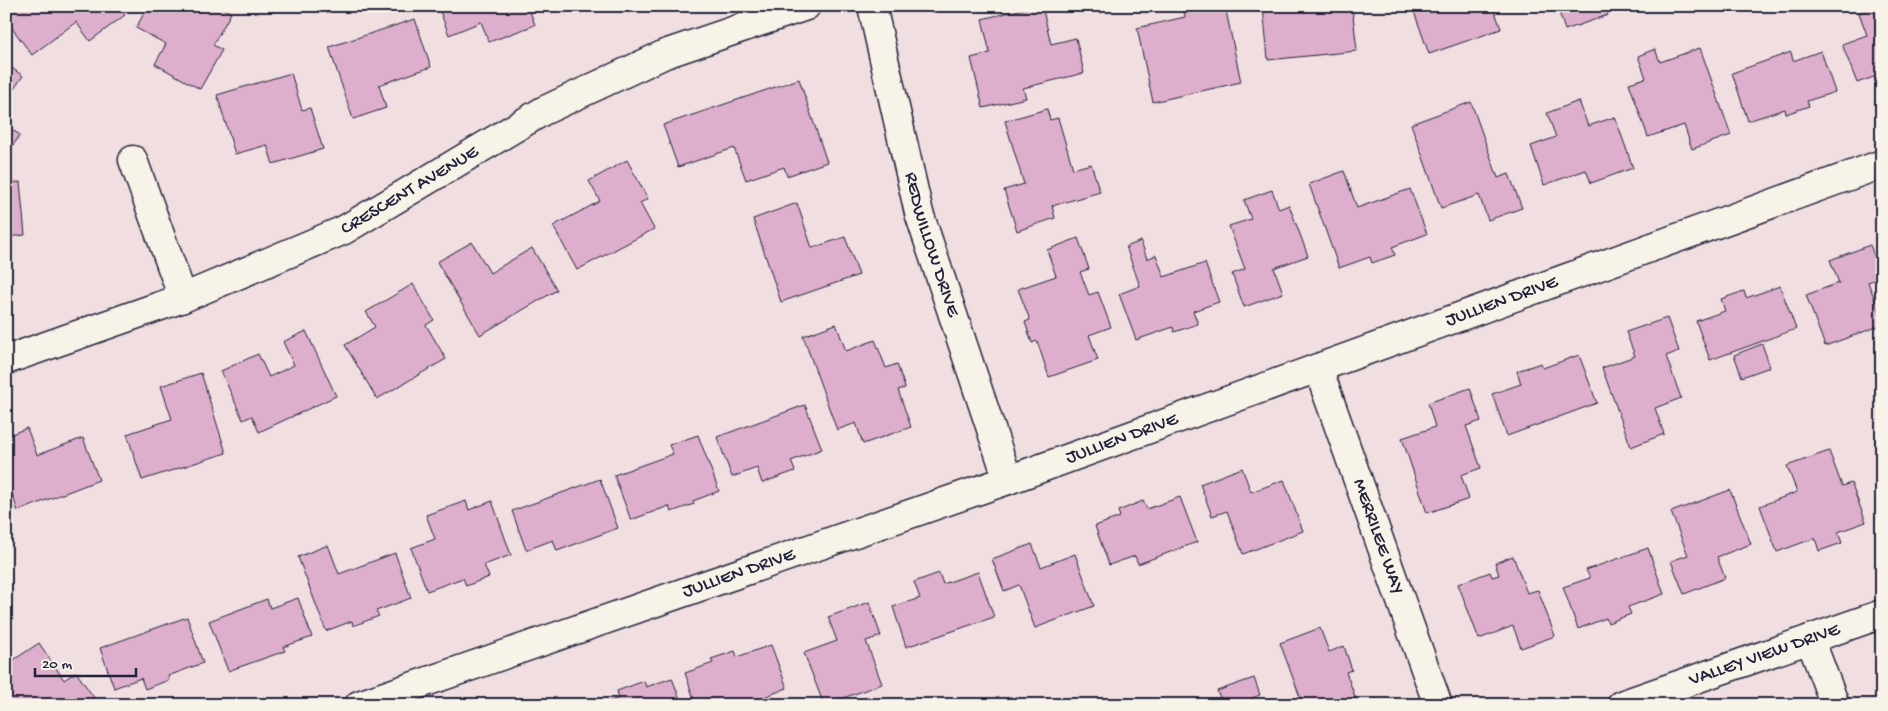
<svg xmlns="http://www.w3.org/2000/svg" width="1888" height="711" viewBox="0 0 1888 711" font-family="'Gochi Hand',sans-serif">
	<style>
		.building { fill: #deaecd; stroke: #22223b }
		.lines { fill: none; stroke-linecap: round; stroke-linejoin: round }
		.minor-casing { stroke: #22223b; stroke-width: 31 }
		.minor { stroke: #f7f3e8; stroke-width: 28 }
		.labels { text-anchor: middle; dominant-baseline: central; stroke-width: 4; stroke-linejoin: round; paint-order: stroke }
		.street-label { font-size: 19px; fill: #22223b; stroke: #f7f3e8 }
	</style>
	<rect width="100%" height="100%" fill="#f0dee0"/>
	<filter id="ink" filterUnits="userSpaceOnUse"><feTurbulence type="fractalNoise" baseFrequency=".02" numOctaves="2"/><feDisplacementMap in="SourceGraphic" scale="10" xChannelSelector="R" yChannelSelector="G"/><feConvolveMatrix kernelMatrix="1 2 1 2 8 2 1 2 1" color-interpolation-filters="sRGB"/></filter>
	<g filter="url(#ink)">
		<g class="building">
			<path d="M13,6H113L115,9L118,7L125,15L90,41L76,22L32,55L6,20V12Z"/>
			<path d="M148,6H220L231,13L213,45L222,50L200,89L155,64L166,44L136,28Z"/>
			<path d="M438,6H528L535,25L489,42L481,22L449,35Z"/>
			<path d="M566,6H583L568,11Z"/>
			<path d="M1036,6H1042L1051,44L1076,38L1084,73L1023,88L1026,98L983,108L971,58L990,53L982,19Z"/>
			<path d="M1183,6H1225L1241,82L1153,102L1137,28L1185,17Z"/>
			<path d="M1263,6H1304V10L1352,6L1357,51L1268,60Z"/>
			<path d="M1412,6H1493L1501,29L1429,54Z"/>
			<path d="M1557,6H1605L1608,15L1565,30Z"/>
			<path d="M1877,6H1882V74L1857,83L1842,44L1867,35L1859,13Z"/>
			<path d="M415,19L431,67L379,85L386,108L353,119L329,47Z"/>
			<path d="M1700,48L1731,135L1692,149L1684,125L1648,137L1629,83L1646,78L1638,56L1655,49L1660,62Z"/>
			<path d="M1821,51L1835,92L1807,101L1809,106L1786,114L1785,109L1748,121L1732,73L1791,52L1793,61Z"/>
			<path d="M6,64L23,76L6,100Z"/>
			<path d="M291,73L302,110L310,108L323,149L273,164L267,145L235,154L217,95Z"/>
			<path d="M799,79L827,162L787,176L784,167L746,180L734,148L678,167L663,125Z"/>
			<path d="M1579,101L1588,126L1615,117L1633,168L1591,183L1586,170L1544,185L1531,146L1556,137L1547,113Z"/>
			<path d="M1471,102L1498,178L1509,174L1522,208L1488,220L1479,195L1441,208L1411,124Z"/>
			<path d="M1047,109L1050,120L1058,118L1073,169L1091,164L1100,192L1052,206L1055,218L1017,231L1004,190L1024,184L1005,121Z"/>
			<path d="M6,126L20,135L6,156Z"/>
			<path d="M627,160L648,199L640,203L654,229L577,270L553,226L600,201L589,181Z"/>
			<path d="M1344,171L1357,208L1410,189L1427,234L1392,247L1395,255L1372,263L1370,257L1339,268L1309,184Z"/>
			<path d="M20,182L25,235L6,237V183Z"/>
			<path d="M1272,190L1279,209L1289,205L1308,256L1274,268L1283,293L1244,307L1232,274L1245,269L1229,226L1251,219L1244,200Z"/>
			<path d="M797,203L812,248L845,237L859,275L781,302L753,219Z"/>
			<path d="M1078,238L1089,269L1080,272L1089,295L1098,292L1111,327L1089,335L1098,360L1049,377L1037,341L1032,343L1025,322L1030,320L1018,289L1056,276L1047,250Z"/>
			<path d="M1141,241L1147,259L1156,255L1164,277L1205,263L1219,302L1193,311L1198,324L1174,332L1173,327L1136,340L1119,294L1140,286L1126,247Z"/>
			<path d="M472,242L490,273L532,248L557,290L480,335L437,262Z"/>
			<path d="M1870,245L1882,277L1868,282L1882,318V325L1825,346L1806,295L1839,283L1830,260Z"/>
			<path d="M413,284L434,320L426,325L446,359L377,399L345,345L375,327L366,312Z"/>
			<path d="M1780,286L1796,329L1710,360L1696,321L1725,311L1721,299L1744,291L1746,298Z"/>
			<path d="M1667,318L1679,351L1666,356L1681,398L1655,408L1664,434L1631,447L1602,368L1635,356L1626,332Z"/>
			<path d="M836,324L846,351L875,340L886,368L897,364L905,388L898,390L911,427L863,444L856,423L837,430L803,336Z"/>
			<path d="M306,331L336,396L259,432L252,416L243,420L221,371L258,354L269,377L294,365L283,342Z"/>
			<path d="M1762,344L1770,367L1742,377L1734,355Z"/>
			<path d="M1579,355L1597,403L1507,436L1492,394L1521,384L1517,371L1541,363L1543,368Z"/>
			<path d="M201,373L226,453L142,480L127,434L172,419L161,386Z"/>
			<path d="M1470,388L1481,421L1466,426L1481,468L1461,475L1469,499L1427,513L1402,438L1435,427L1428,403Z"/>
			<path d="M805,405L822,449L791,461L795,471L762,483L757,468L732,477L717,437Z"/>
			<path d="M27,428L37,455L83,438L99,480L18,511L8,483L6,484V436Z"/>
			<path d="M698,435L719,491L693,501L694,504L671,512L669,506L631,520L614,475L673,454L669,445Z"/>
			<path d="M1882,438V459L1875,440Z"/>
			<path d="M1829,451L1842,486L1851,483L1866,522L1838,532L1842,543L1819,551L1815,538L1777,552L1760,506L1797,492L1787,466Z"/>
			<path d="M1242,468L1251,492L1284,480L1303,531L1243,554L1227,511L1212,516L1200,484Z"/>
			<path d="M600,479L618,528L557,551L553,540L526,550L512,511Z"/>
			<path d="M1730,490L1751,544L1717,557L1725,578L1684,594L1671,561L1688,555L1671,512Z"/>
			<path d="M1180,497L1197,542L1138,564L1135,556L1109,565L1095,526L1120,517L1118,511L1143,501L1147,509Z"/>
			<path d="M466,501L469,510L492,501L511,555L484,565L489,577L466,586L463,578L427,591L411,548L435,539L426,515Z"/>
			<path d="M1032,544L1041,567L1075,554L1094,606L1035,628L1019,585L1004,591L992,559Z"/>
			<path d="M328,545L339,574L395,553L411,598L376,611L379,616L353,626L352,621L326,631L298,557Z"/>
			<path d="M1648,548L1664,594L1628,607L1631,614L1608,623L1606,618L1578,629L1563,587L1590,578L1586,570Z"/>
			<path d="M1513,556L1527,593L1538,590L1555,636L1521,648L1513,626L1479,639L1458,584L1490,572L1492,577L1499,575L1495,563Z"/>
			<path d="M978,572L994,617L906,647L893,607L920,598L914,582L939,573L943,584Z"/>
			<path d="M298,598L312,637L283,647L285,651L228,671L209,621L267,599L270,608Z"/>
			<path d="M869,602L881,636L866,641L882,684L824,705L804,653L837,641L828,617Z"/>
			<path d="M187,617L203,663L168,676L169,680L145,689L141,678L114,688L100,648Z"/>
			<path d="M1320,628L1329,652L1344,646L1352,670L1346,672L1358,705H1303L1280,643Z"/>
			<path d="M39,643L64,680L76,672L97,702L93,705H51L46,698L37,705H6V665Z"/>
			<path d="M771,645L787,688L754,701L755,705H696L685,673L713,663L711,659L735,651L737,657Z"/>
			<path d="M672,678L682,705H599L619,698L617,691L644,681L646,687Z"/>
			<path d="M1254,678L1260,695L1252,698L1254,705H1207L1221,700L1217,691Z"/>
			<path d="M1089,700L1091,705H1076Z"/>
		</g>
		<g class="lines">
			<defs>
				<g id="minor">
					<path id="s1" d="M872,6L919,213L1008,480"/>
					<path d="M133,160L183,298"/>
					<path id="s2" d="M6,360L183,298L344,230L543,111L665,54L806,6"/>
					<path id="s3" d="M1318,368L1438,705"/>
					<path d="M1810,639L1835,705"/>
					<path id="s4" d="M359,705L1008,480L1882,164"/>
					<path id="s5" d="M1621,705L1882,614"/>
				</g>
			</defs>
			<use href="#minor" class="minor-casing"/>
			<use href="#minor" class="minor"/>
		</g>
	</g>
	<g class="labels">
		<g class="street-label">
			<text stroke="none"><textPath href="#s2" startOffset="439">CRESCENT AVENUE</textPath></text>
			<text stroke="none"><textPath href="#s1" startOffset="246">REDWILLOW DRIVE</textPath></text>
			<text stroke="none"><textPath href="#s4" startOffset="1212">JULLIEN DRIVE</textPath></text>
			<text stroke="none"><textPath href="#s4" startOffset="808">JULLIEN DRIVE</textPath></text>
			<text stroke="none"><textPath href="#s3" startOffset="179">MERRILEE WAY</textPath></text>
			<text stroke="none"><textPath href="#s4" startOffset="402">JULLIEN DRIVE</textPath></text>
			<text stroke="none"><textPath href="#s5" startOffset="152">VALLEY VIEW DRIVE</textPath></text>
		</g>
	</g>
	<rect width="1888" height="711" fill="none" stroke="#f7f3e8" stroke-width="25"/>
	<rect x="12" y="12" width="1863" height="686" fill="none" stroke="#22223b" stroke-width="2" filter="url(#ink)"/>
	<path d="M35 668v8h101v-8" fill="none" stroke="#22223b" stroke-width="2.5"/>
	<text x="42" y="668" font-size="15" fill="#22223b" stroke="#f7f3e8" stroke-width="4" paint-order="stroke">20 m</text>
</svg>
